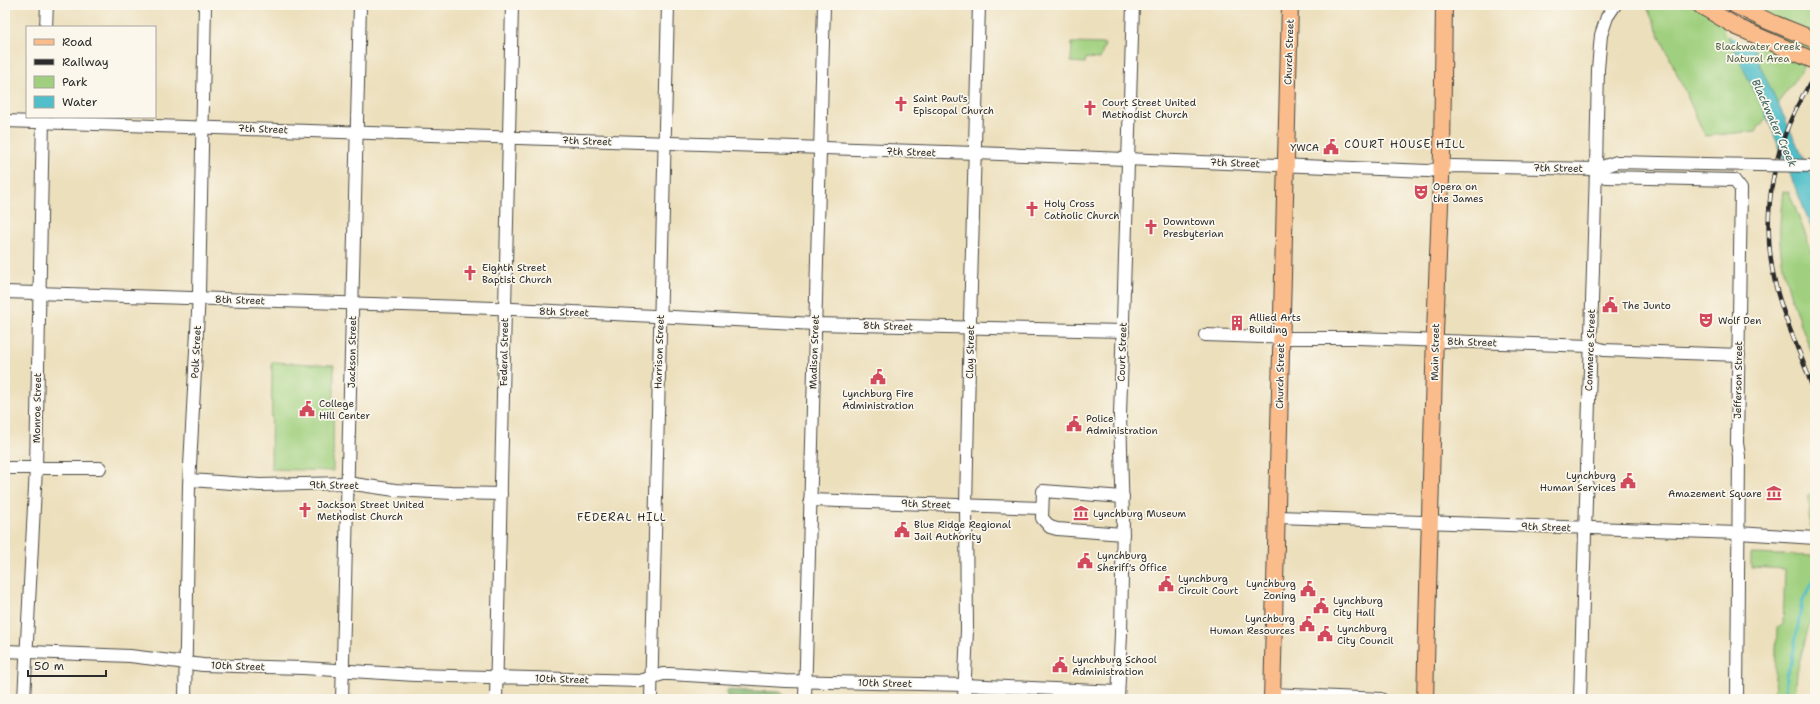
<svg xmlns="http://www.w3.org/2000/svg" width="1820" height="704" viewBox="0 0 1820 704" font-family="'Shantell Sans',sans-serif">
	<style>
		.green { fill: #a0d07f; stroke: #667e55 }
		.forest { fill: #80b26e; stroke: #566e4c }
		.water { fill: #51bfc9; stroke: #3e757a }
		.pier { fill: #ecdfbc }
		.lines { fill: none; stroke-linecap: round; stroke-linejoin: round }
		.stream { stroke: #51bfc9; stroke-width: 3 }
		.minor-casing { stroke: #484641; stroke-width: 14 }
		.major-casing { stroke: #484641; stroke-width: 18 }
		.minor { stroke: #fff; stroke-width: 12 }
		.major { stroke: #fabc8b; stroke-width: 16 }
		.rail-casing { stroke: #2b2b2b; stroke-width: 4.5 }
		.rail { stroke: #fbf7ec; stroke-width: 3; stroke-dasharray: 9; stroke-linecap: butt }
		.minor-bridge-casing { stroke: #484641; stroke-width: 14; stroke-linecap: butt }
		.minor-bridge { stroke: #fff; stroke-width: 12 }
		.labels { text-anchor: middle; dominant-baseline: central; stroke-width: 3.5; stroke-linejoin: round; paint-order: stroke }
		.park-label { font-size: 10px; fill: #4e5d44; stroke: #fbf7ec }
		.street-label { font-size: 10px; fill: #2b2b2b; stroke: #fbf7ec }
		.poi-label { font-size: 10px; fill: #2b2b2b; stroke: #fbf7ec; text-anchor: start }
		.water-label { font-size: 11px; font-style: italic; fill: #385f62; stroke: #fbf7ec }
		.neighbourhood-label { font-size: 11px; letter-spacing: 1px; fill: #2b2b2b; stroke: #fbf7ec }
	</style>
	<rect width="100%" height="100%" fill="#fbf7ec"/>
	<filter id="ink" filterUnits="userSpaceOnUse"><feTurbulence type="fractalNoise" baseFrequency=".025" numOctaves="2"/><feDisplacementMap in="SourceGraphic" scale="8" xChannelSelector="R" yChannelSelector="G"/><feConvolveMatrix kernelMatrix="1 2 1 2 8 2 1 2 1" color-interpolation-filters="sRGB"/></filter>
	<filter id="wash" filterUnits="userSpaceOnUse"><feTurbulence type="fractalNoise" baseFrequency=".012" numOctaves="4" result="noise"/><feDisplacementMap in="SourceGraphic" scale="16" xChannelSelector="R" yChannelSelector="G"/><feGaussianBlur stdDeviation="0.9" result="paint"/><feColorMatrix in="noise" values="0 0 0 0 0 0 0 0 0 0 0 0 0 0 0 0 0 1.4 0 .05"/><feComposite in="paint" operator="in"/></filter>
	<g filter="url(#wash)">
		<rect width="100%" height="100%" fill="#ecdfbc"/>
		<g class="green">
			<path d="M1646,5H1815V38L1803,70L1756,131L1705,136Z"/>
			<path d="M1072,43L1105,44L1100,59L1086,58L1085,63L1071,62Z"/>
			<path d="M1783,191L1789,192L1815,260V361C1802,326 1785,290 1781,253C1778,233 1781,211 1783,191Z"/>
			<path d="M272,362L334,365L333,471L271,469Z"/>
			<path d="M1812,493H1815V527H1811L1808,517C1812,510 1809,503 1807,496Z"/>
			<path d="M1751,554L1815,556V602L1797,672L1795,699H1774L1777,627L1783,624L1785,569L1751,567Z"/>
		</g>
		<path class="forest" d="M727,690L781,692L788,699H727Z"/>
		<path class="water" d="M1717,5H1736L1762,70L1815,183V236L1764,110L1733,48Z"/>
		<path class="pier" d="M1715,5H1739L1757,50L1726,35Z"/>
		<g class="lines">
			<path class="stream" d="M1785,699L1786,675L1792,661L1802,602L1815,579"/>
		</g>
	</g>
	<g filter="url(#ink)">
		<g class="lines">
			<defs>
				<g id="minor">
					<path d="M46,27L47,5"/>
					<path d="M5,121L976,153L1428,171L1453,166L1596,169L1617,162L1704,164"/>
					<path d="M1596,169L1606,177L1734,180L1741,189L1737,443L1739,456L1737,699"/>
					<path d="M5,292L494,308L815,324L1123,331"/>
					<path d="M1205,335L1290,338H1358L1590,346L1604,350L1739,355"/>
					<path d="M5,468H100"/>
					<path d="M190,480L260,485L347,483L395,490L452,493L501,494"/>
					<path d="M1123,497L1043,491L1042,518L1050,527L1057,529L1123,534"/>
					<path d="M810,500L1042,508"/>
					<path d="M1278,517L1738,533L1815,538"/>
					<path d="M5,651L130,656L203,665L303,668L415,675L640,681L663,674H670L785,681L965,685L1118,692"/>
					<path d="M1272,694L1381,699"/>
					<path d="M24,699L36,468L43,117"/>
					<path d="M185,699L189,485L199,293L205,5"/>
					<path d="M342,699L360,5"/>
					<path d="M496,699L512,5"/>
					<path d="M651,699L668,5"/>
					<path d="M805,699L824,5"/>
					<path d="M964,699L967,630L966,506L970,320L979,5"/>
					<path d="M1118,699L1121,634L1123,517L1120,415L1133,5"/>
					<path d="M1580,699L1596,169L1598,69L1601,35L1607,17L1615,5"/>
				</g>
				<g id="major">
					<path d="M1700,5L1737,27L1815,61"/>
					<path d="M1735,5L1768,21L1815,40"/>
					<path d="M1272,699L1290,5"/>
					<path d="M1425,699L1435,333L1442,153L1444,5"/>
				</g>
			</defs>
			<use href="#minor" class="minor-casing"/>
			<use href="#major" class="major-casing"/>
			<use href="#minor" class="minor"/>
			<use href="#major" class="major"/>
			<defs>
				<path id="rail" d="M1815,76C1774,136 1758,215 1776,287C1785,324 1804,359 1815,395"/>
			</defs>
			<use href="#rail" class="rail-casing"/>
			<use href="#rail" class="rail"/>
			<defs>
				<path id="minor-bridge" d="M1704,164L1815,166"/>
			</defs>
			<use href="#minor-bridge" class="minor-bridge-casing"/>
			<use href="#minor-bridge" class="minor-bridge"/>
		</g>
	</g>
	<defs>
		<symbol id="church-bare" viewBox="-9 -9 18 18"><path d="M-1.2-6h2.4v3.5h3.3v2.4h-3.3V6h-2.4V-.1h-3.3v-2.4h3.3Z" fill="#d1495b" stroke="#fbf7ec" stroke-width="2.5" paint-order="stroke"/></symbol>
		<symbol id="civic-bare" viewBox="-9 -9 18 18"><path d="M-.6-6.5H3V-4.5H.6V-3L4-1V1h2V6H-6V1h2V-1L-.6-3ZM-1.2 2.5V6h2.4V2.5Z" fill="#d1495b" stroke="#fbf7ec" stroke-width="2.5" paint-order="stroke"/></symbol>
		<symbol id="theatre-bare" viewBox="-9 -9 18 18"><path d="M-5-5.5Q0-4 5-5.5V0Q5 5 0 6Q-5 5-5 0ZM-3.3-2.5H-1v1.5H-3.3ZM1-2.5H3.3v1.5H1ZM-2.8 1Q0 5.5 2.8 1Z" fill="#d1495b" stroke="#fbf7ec" stroke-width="2.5" paint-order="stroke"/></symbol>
		<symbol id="building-bare" viewBox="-9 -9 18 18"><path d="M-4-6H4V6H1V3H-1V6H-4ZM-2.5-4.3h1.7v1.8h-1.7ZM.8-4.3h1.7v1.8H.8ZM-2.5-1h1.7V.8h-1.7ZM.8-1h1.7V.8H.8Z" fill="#d1495b" stroke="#fbf7ec" stroke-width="2.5" paint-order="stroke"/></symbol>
		<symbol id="museum-bare" viewBox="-9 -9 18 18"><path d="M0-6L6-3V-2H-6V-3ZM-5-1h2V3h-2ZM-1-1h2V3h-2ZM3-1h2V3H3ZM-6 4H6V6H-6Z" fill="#d1495b" stroke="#fbf7ec" stroke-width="2.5" paint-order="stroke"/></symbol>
	</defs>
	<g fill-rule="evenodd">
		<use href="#church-bare" x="890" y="93" width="22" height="22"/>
		<use href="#church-bare" x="1079" y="97" width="22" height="22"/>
		<use href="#civic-bare" x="1320" y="136" width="22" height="22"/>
		<use href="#theatre-bare" x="1410" y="181" width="22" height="22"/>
		<use href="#church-bare" x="1021" y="198" width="22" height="22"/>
		<use href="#church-bare" x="1140" y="216" width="22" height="22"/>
		<use href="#church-bare" x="459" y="262" width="22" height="22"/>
		<use href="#civic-bare" x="1599" y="294" width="22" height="22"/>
		<use href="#theatre-bare" x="1695" y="309" width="22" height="22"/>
		<use href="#building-bare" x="1226" y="312" width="22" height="22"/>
		<use href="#civic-bare" x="867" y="366" width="22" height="22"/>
		<use href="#civic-bare" x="296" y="398" width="22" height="22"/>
		<use href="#civic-bare" x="1063" y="413" width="22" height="22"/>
		<use href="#civic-bare" x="1617" y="470" width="22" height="22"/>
		<use href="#museum-bare" x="1763" y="482" width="22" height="22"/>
		<use href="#church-bare" x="294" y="499" width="22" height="22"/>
		<use href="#museum-bare" x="1070" y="502" width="22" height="22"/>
		<use href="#civic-bare" x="891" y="519" width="22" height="22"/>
		<use href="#civic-bare" x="1074" y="550" width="22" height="22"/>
		<use href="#civic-bare" x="1155" y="573" width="22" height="22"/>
		<use href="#civic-bare" x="1297" y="578" width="22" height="22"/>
		<use href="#civic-bare" x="1310" y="595" width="22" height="22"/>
		<use href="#civic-bare" x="1296" y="613" width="22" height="22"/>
		<use href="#civic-bare" x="1314" y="623" width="22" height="22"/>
		<use href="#civic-bare" x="1049" y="654" width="22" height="22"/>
	</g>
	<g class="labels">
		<g class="park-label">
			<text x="1758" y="46">Blackwater Creek<tspan x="1758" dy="12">Natural Area</tspan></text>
		</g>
		<g class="street-label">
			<text transform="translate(1289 52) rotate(-88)">Church Street</text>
			<text transform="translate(263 129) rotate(2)">7th Street</text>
			<text transform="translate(587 141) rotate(2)">7th Street</text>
			<text transform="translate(911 152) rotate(2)">7th Street</text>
			<text transform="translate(1235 163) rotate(2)">7th Street</text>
			<text transform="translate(1558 168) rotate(1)">7th Street</text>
			<text transform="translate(240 300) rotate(2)">8th Street</text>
			<text transform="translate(564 312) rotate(2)">8th Street</text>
			<text transform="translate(888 326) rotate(2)">8th Street</text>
			<text transform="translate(1472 342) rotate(2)">8th Street</text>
			<text transform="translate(1590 350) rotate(-88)">Commerce Street</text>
			<text transform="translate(196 352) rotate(-87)">Polk Street</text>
			<text transform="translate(352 352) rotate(-89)">Jackson Street</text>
			<text transform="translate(504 352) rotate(-89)">Federal Street</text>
			<text transform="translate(659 352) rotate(-88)">Harrison Street</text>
			<text transform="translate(814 352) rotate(-88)">Madison Street</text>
			<text transform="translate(970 352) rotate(-89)">Clay Street</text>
			<text transform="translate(1122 352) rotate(-88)">Court Street</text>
			<text transform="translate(1435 352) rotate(-89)">Main Street</text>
			<text transform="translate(1280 376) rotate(-89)">Church Street</text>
			<text transform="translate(1738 380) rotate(-89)">Jefferson Street</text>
			<text transform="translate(37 408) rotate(-89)">Monroe Street</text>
			<text transform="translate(334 485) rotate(1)">9th Street</text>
			<text transform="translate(926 504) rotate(2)">9th Street</text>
			<text transform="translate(1546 527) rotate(2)">9th Street</text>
			<text transform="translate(238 666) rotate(2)">10th Street</text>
			<text transform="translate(562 679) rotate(2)">10th Street</text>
			<text transform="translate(885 683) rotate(1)">10th Street</text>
		</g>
		<g class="poi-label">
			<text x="913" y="98">Saint Paul's<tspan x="913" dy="12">Episcopal Church</tspan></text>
			<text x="1102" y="102">Court Street United<tspan x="1102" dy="12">Methodist Church</tspan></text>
			<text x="1319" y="147" text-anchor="end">YWCA</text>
			<text x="1433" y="186">Opera on<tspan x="1433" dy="12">the James</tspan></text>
			<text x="1044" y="203">Holy Cross<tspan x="1044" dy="12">Catholic Church</tspan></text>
			<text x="1163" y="221">Downtown<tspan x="1163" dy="12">Presbyterian</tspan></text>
			<text x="482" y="267">Eighth Street<tspan x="482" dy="12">Baptist Church</tspan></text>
			<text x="1622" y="305">The Junto</text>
			<text x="1249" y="317">Allied Arts<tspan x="1249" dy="12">Building</tspan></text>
			<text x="1718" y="320">Wolf Den</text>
			<text x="878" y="393" text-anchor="middle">Lynchburg Fire<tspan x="878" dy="12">Administration</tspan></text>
			<text x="319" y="403">College<tspan x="319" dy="12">Hill Center</tspan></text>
			<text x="1086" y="418">Police<tspan x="1086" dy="12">Administration</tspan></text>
			<text x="1616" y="475" text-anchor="end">Lynchburg<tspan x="1616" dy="12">Human Services</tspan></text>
			<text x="1762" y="493" text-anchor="end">Amazement Square</text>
			<text x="317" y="504">Jackson Street United<tspan x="317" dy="12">Methodist Church</tspan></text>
			<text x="1093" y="513">Lynchburg Museum</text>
			<text x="914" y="524">Blue Ridge Regional<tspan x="914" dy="12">Jail Authority</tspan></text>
			<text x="1097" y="555">Lynchburg<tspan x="1097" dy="12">Sheriff's Office</tspan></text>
			<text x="1178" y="578">Lynchburg<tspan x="1178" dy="12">Circuit Court</tspan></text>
			<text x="1296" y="583" text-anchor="end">Lynchburg<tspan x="1296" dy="12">Zoning</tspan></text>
			<text x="1333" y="600">Lynchburg<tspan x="1333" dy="12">City Hall</tspan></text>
			<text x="1295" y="618" text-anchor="end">Lynchburg<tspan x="1295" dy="12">Human Resources</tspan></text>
			<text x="1337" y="628">Lynchburg<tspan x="1337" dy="12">City Council</tspan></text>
			<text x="1072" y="659">Lynchburg School<tspan x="1072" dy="12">Administration</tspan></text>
		</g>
		<g class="water-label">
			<text transform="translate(1774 123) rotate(66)">Blackwater Creek</text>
		</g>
		<g class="neighbourhood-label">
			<text x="1405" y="144">COURT HOUSE HILL</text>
			<text x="622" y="517">FEDERAL HILL</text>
		</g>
	</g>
	<rect width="1820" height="704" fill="none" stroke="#fbf7ec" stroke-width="20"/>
	<rect x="26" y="26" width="130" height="92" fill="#fbf7ec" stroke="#a8a59f"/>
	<rect x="34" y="39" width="20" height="6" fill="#fabc8b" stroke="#a8a59f"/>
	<text x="62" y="46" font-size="12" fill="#2b2b2b">Road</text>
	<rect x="34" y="59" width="20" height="6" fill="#2b2b2b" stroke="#a8a59f"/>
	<text x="62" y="66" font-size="12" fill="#2b2b2b">Railway</text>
	<rect x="34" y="76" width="20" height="12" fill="#a0d07f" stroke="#a8a59f"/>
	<text x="62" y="86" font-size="12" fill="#2b2b2b">Park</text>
	<rect x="34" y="96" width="20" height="12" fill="#51bfc9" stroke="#a8a59f"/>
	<text x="62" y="106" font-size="12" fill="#2b2b2b">Water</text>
	<path d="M28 670v6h78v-6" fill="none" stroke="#2b2b2b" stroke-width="2"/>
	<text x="34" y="670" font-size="12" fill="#2b2b2b" stroke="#fbf7ec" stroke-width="3" paint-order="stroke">50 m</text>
</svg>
